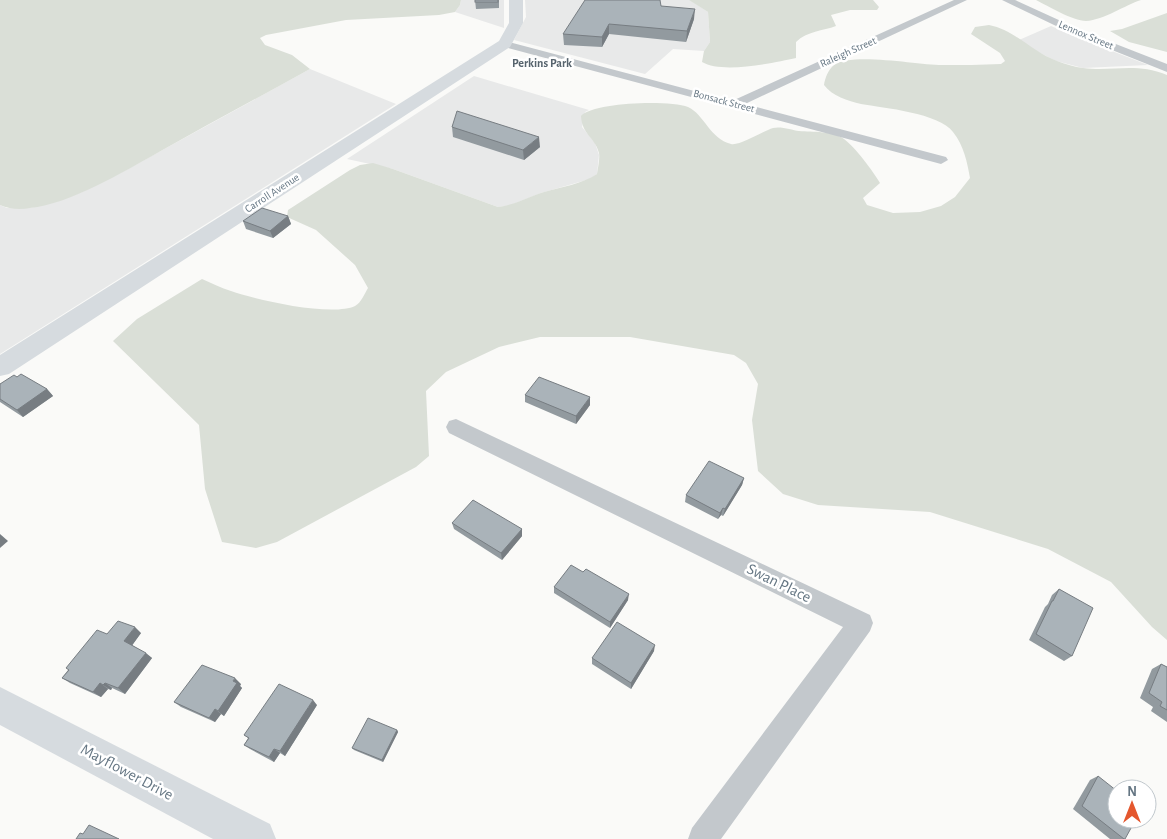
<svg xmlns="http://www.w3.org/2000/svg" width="1167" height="839" viewBox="0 0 1167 839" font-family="'Alegreya Sans',sans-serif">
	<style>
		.built { fill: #e8e9e9 }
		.green { fill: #dadfd7 }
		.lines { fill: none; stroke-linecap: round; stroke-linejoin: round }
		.street { fill: #c3c8cc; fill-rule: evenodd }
		.secondary { fill: #d6dbdf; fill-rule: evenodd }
		.wall { fill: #929a9f }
		.shaded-wall { fill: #777d82 }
		.building { fill: #aab3b9; stroke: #777d82 }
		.labels { text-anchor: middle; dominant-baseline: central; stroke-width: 5; stroke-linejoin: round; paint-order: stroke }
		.far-street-label { font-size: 11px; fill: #657683; stroke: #fff }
		.far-neighbourhood-label { font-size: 12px; font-weight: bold; fill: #57646e; stroke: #fff }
		.near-street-label { font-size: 16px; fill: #657683; stroke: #fff }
	</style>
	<rect width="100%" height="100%" fill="#fafaf8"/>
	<g class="built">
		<path d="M461,0H504V28L455,12L460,5Z"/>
		<path d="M525,0H690L708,12L710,42L704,51L673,49L645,74L514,40L526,17Z"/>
		<path d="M1051,26L1081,39L1148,65L1083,68L1056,61L1032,49L1019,40Z"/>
		<path d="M310,69L396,104L0,354V205L7,208H30L58,201L82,192L126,170Z"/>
		<path d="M474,76L589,110L585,112L582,127L595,143L599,155L597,174L590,179L541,193L511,205L498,207L393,169L347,159Z"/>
	</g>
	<g class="green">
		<path d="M0,0H461L460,5L455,12L439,15L346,20L266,35L260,38L265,45L292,55L310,69C259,97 209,124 159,152C123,172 70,204 30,208C20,210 9,209 0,205Z"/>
		<path d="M689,0H873L879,7L877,10H850L831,15L836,26C823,31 807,31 796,42V58C773,63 722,74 702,62L704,51L710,42L708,12Z"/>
		<path d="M1036,0H1141C1125,5 1104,20 1086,21C1073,21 1048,6 1036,0Z"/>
		<path d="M1167,13V52L1129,42L1110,31L1122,29Z"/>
		<path d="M989,25C1015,30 1032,52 1057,61C1065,64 1075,67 1083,68C1113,72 1135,62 1167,75V640L1152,627L1111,582L1048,549L930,512L818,505L783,494L758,471L752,420L758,384L746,363L734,355L630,337H540L499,347L446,372L426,391L429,456L416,467L277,542L256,548L222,542L205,489L199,425L113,341L137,319L202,279C212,283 221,288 231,291C257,300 331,317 355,306C361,303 365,293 368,288L355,265L316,230L287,217L288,210L350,170L360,165L373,163L393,169L498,207C515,205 528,197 544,192C561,187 582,184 597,174C598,167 600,159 599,153C595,137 582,135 581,116C594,102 669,100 688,107C704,114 710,139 731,144C740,146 763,131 773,128C781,126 792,130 799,131C812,132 834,131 844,139C855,147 873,171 880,183L863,198L867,205L893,213L920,212L941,206L955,197L970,178C967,162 964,146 953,132C939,113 884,108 861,104C848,101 832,96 824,85C825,78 828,70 834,65C852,52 918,65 942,65C962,65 981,65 1001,64L1005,61L1000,53L971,34L975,27Z"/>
	</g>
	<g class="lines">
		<g class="street">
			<path d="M954,0H967L745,104L946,157L948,160L941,164L501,46L499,44L505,41L732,101Z"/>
			<path d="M1002,0H1015L1085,32L1167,64V72L1077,36Z"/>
			<path d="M456,419L870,615L873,623L870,631L721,839H688L692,828L843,627L449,433L446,427L449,421Z"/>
		</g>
		<g class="secondary">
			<path d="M509,0H523V23L510,47L9,374L0,376V355L499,41L509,23Z"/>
			<path d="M0,687L270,824L276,839H213L0,725Z"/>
		</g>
	</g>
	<g class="wall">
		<path d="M475,0H499V8L476,9Z"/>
		<path d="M661,6L694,19L686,42L609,34L602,47L564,45L563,34Z"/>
		<path d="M452,127L540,147L524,160L453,137Z"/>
		<path d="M288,216L291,224L273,238L246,229L243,221Z"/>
		<path d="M17,377L47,389L53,396L23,417L0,402V384Z"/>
		<path d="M525,395L590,405L576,424L525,402Z"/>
		<path d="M744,478L742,485L723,516L721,515L718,519L685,502L686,495Z"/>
		<path d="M452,523L522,529V536L502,560L454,529Z"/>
		<path d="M554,587L628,600L610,628L554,593Z"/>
		<path d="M1059,589L1072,656L1064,661L1029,640L1045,607L1048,604L1052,595Z"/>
		<path d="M141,633L132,645L152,658L125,694L112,688L111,690L108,689L101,697L70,683L62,678L68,670L107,634Z"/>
		<path d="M654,651L631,689L592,664V658Z"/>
		<path d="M1161,664L1167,667V722L1151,711L1153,707L1140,698L1152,669Z"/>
		<path d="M241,684L240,686L242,688L224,716L221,714L215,722L181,707L174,702Z"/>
		<path d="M317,705L285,756L280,753L274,762L250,749L244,745L248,738L244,735Z"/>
		<path d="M397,730L398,732L383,762L354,750L352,748Z"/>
		<path d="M1098,776L1125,839H1110L1073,809L1090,780Z"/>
	</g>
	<g class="shaded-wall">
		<path d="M695,9L694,19L686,42L687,31Z"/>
		<path d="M609,24V34L602,47V37Z"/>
		<path d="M539,137L540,147L524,160L523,150Z"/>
		<path d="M288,216L291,224L273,238L270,231Z"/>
		<path d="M47,389L53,396L23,417L17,410Z"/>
		<path d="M590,397V405L576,424V416Z"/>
		<path d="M744,478L742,485L723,516L725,509Z"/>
		<path d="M723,508L721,515L718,519L720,513Z"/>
		<path d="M522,529V536L502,560L501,553Z"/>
		<path d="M0,534L8,541L0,548Z"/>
		<path d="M629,594L628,600L610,628V622Z"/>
		<path d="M135,627L141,633L131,647L124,641Z"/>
		<path d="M655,645L654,651L631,689V683Z"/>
		<path d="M146,653L152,658L125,694L118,688Z"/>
		<path d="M235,678L241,684L240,686L242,688L224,716L218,711Z"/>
		<path d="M100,683L108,689L101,697L93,692Z"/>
		<path d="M105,683L112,688L111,690L103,685Z"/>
		<path d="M313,700L317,705L285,756L280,751Z"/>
		<path d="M215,709L221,714L215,722L209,718Z"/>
		<path d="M397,730L398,732L383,762L382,760Z"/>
		<path d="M274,749L280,753L274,762L269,757Z"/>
	</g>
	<g class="building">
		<rect x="475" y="0" width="23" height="2"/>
		<path d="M585,0H660L661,6L695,9L687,31L609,24L602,37L563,34Z"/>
		<path d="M457,111L539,137L523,150L452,127Z"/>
		<path d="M262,208L288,216L270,231L243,221Z"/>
		<path d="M21,374L47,389L17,410L0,399V384L14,375L17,377Z"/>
		<path d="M539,377L590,397L576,416L525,395Z"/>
		<path d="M709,461L744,478L725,509L723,508L720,513L686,495Z"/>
		<path d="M473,500L522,529L501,553L452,523Z"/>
		<path d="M571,565L583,572L586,569L629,594L610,622L554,587Z"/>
		<path d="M1059,589L1093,608L1072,656L1036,634L1052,601H1053Z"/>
		<path d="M118,621L135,627L124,641L146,653L118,688L105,683L103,685L100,683L93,692L62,678L69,670L66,668L97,630L107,634Z"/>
		<path d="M617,622L655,645L631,683L592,658Z"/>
		<path d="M1161,664L1167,667V710L1160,706L1162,702L1149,693Z"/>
		<path d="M202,665L235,678L233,681L237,683L218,711L215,709L209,718L174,702Z"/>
		<path d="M279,684L313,700L280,751L274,749L269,757L244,745L249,738L244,735Z"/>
		<path d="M368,718L397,730L382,760L352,748Z"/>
		<path d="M1098,776L1117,791V819H1136L1125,839H1124L1082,806Z"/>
		<path d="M89,825L119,839H76L80,833L83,834Z"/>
	</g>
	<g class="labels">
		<g class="far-street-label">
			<text transform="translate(1086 35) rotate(23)">Lennox Street</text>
			<text transform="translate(848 52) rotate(-24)">Raleigh Street</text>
			<text transform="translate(724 101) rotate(15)">Bonsack Street</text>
			<text transform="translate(272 193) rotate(-33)">Carroll Avenue</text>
		</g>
		<g class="far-neighbourhood-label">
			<text x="542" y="63">Perkins Park</text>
		</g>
		<g class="near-street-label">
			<text transform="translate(779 583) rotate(26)">Swan Place</text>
			<text transform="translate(127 772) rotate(28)">Mayflower Drive</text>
		</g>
	</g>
	<g transform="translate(1132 804)"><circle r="24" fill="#ffffff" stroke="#c1c8cd"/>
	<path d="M0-4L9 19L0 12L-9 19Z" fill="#e4572e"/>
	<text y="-8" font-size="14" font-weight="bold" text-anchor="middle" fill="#657683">N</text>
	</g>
</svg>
